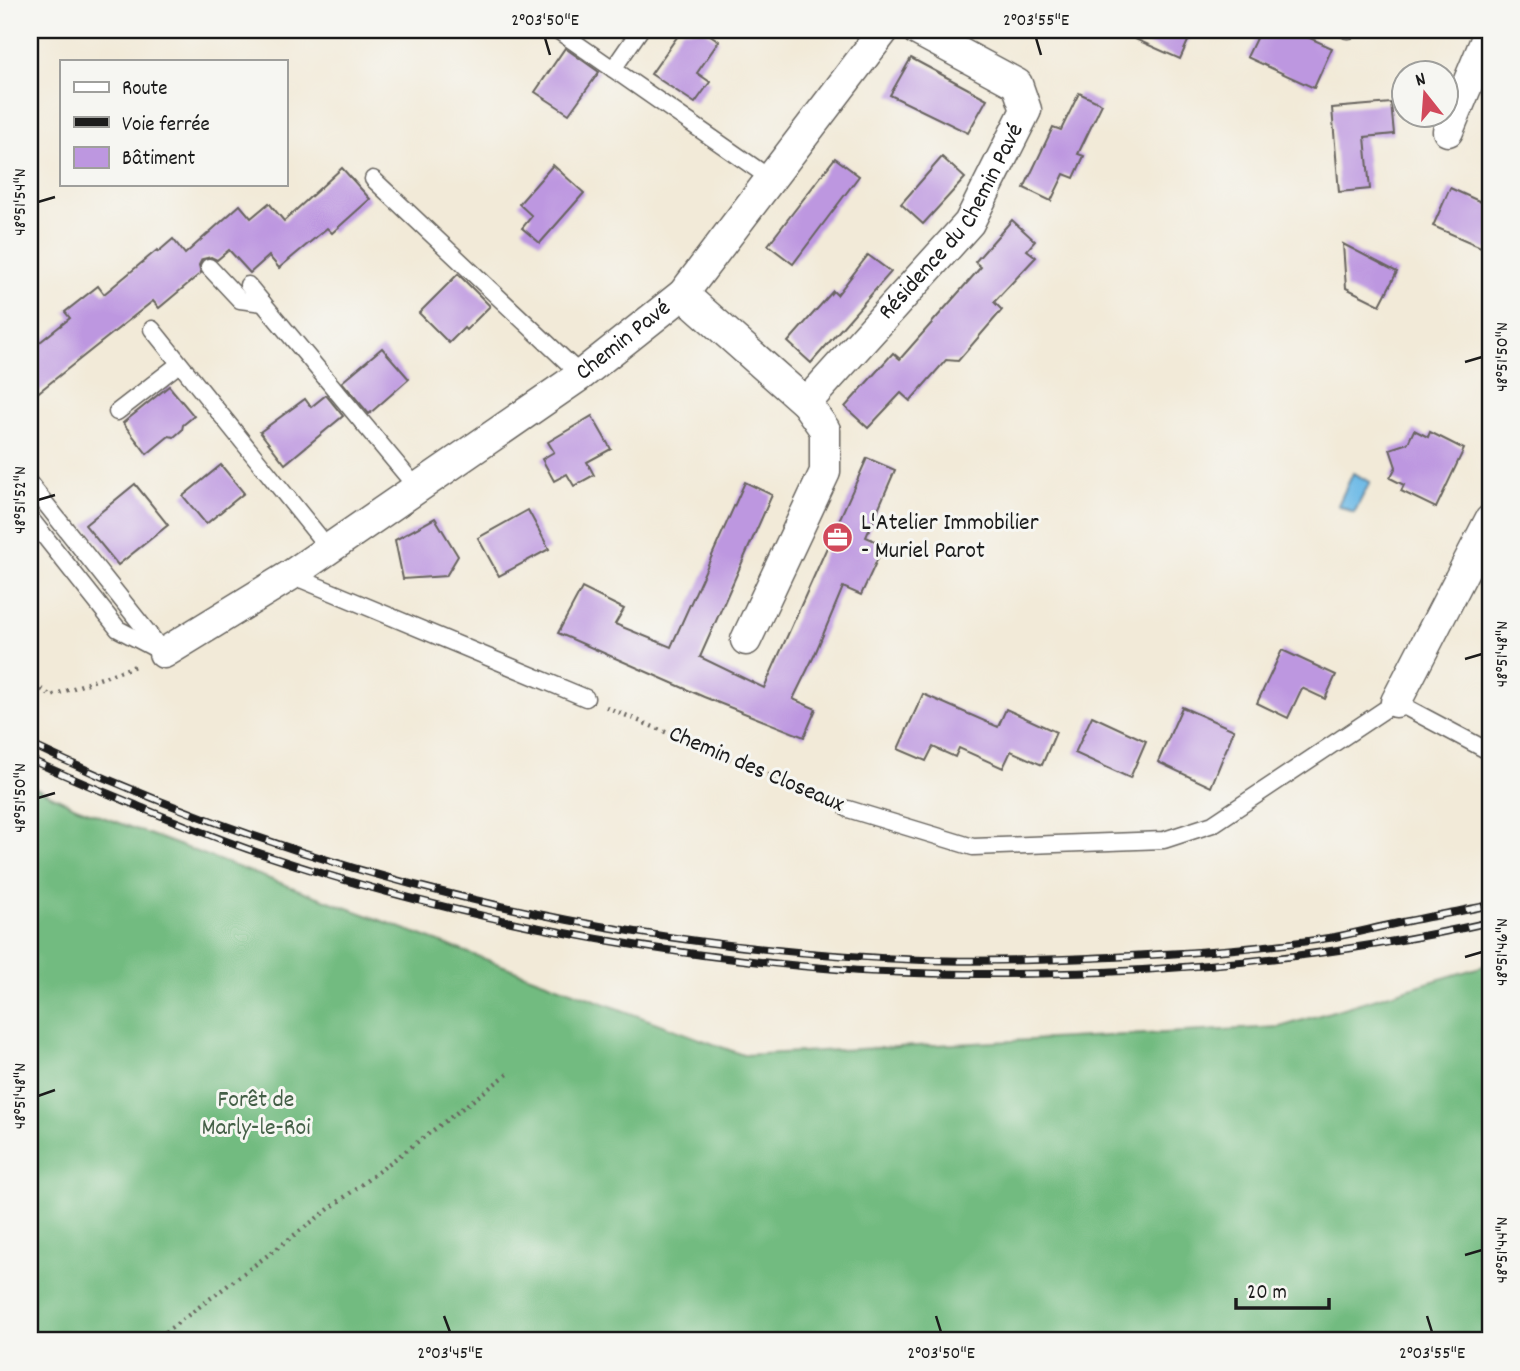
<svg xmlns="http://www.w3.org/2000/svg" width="1520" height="1371" viewBox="0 0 1520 1371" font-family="Dekko,sans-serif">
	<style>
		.forest { fill: #72bb80; stroke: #476c4e; stroke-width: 2 }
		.water { fill: #6cb9e6; stroke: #446a81; stroke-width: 2 }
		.building { fill: #bd97e0 }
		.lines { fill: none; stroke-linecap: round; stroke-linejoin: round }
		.lane-casing { stroke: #67645e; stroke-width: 19 }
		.street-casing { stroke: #67645e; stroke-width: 33 }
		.path { stroke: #67645e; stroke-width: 4.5; stroke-dasharray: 2 5; stroke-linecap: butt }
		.lane { stroke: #fff; stroke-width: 16 }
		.street { stroke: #fff; stroke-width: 30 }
		.rail-casing { stroke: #1c1c1c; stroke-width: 8 }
		.rail { stroke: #f6f6f2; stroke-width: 5; stroke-dasharray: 16; stroke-linecap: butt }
		.ticks { fill: none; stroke: #1c1c1c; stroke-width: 2.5 }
		.labels { text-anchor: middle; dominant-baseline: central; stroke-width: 6; stroke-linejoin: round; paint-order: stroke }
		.street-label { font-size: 24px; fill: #1c1c1c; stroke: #f6f6f2 }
		.poi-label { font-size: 24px; fill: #1c1c1c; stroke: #f6f6f2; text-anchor: start }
		.park-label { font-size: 24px; fill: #445f47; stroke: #f6f6f2 }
		.neatline { fill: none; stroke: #1c1c1c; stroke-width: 2.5 }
		.ticks-label { font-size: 18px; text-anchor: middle; fill: #1c1c1c }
	</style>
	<rect width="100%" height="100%" fill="#f6f6f2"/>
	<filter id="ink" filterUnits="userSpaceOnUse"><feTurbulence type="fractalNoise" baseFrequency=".0143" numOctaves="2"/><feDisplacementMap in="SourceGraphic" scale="14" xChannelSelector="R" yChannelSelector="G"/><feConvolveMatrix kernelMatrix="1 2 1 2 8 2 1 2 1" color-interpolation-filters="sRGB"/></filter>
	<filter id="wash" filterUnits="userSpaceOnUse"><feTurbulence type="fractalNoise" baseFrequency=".00686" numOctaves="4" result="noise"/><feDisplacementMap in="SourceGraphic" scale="28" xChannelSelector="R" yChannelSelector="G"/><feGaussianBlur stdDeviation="1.57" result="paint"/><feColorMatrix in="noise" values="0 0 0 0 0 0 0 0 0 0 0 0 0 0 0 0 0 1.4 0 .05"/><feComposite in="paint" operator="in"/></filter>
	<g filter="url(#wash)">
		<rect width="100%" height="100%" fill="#f2ead8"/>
		<path class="forest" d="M30,785L76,807L743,1055L1280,1027L1490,964V1341H30Z"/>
		<path class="water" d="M1353,473L1370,482L1354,513L1338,505Z"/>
		<g id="blocks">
			<g class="building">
				<path d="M682,30H703L719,41L697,73L710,82L695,103L651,74Z"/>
				<path d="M1115,30H1193L1180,59Z"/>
				<path d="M1260,30H1292L1332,48L1314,88L1247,57Z"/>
				<path d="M565,48L599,72L569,114L535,92Z"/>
				<path d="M911,58L987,99L968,133L890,95Z"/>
				<path d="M1079,93L1102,104L1078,154L1084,156L1074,178L1064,174L1051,201L1024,188L1053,127L1061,130Z"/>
				<path d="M1391,103L1394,134L1365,137L1370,189L1339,192L1332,108Z"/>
				<path d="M942,157L965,178L923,224L901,204Z"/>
				<path d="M835,158L859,176L793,264L768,245Z"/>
				<path d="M553,165L584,193L540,243L522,228L532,216L519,204Z"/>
				<path d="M342,168L370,199L332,233L327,228L279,268L269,256L250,273L229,250L217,260L211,257L202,259L199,265L201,273L159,308L153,301L30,399V350L70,318L65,312L98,286L104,294L157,250L158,252L173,239L185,254L240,205L251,218L269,203L284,221Z"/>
				<path d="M1450,188L1490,206V251L1433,226Z"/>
				<path d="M1012,220L1035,241L1027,250L1036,257L994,302L1002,310L958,361L946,360L910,401L901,393L868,428L845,407L893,353L900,359L981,267L975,262Z"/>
				<path d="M1343,244L1397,272L1380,305L1346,288Z"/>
				<path d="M868,255L891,272L811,363L788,342L833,291L837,295Z"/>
				<path d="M458,274L490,306L466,330L464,328L449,343L419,313Z"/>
				<path d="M382,348L409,379L369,414L342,382Z"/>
				<path d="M169,386L194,416L183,425L182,430L174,437L169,436L147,454L123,423Z"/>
				<path d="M326,395L343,416L285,464L260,432L305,399L311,407Z"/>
				<path d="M592,416L611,449L587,462L594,475L574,486L567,474L554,481L542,459L554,452L548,442Z"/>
				<path d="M1414,430L1428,437L1430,432L1464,449L1436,508L1401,491L1404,485L1390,478L1396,467L1390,449L1408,443Z"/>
				<path d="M867,458L895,470L866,537L884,545L861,595L843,587L815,654L793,699L816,709L804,737L704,697L558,633L582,588L624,609L615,624L671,647L745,482L772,495L700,657L764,688Z"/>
				<path d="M221,465L244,493L206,524L183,496Z"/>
				<path d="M135,484L168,525L118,565L85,525Z"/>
				<path d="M528,510L549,549L499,576L478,538Z"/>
				<path d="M435,518L458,556L446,576L403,579L395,540Z"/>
				<path d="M1282,650L1336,675L1325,699L1302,688L1288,718L1257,703Z"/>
				<path d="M923,694L998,727L1006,709L1056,732L1042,765L1011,751L1003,768L959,748L955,757L933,747L926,761L898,749Z"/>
				<path d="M1182,707L1234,730L1211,787L1158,762Z"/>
				<path d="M1092,716L1146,741L1130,778L1075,753Z"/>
			</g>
		</g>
	</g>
	<g filter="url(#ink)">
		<use href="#blocks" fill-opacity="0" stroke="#67645e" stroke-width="2"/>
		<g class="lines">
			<defs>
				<g id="lane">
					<path d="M557,30L771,179"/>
					<path d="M1347,30H1349"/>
					<path d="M613,69L640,30"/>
					<path d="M373,179L581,375"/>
					<path d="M209,267L240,300L263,303"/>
					<path d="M248,285L417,488"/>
					<path d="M152,329L329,549"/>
					<path d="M117,412L179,364"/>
					<path d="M30,484L164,653"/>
					<path d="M30,518L118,629L158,650"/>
					<path d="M291,575L586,698"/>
					<path d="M848,809L973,847L1164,840L1213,824L1396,702L1490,752"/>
				</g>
				<g id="street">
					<path d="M1448,131L1490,30"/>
					<path d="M683,294L806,403L825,430V472L746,640"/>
					<path id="s1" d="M806,403L969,223L1026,110L1017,84L917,30"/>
					<path id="s2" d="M164,653L291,575L581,375L683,294L884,30"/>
					<path d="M1396,702L1490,520"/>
				</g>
			</defs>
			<use href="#lane" class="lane-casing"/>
			<use href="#street" class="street-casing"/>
			<g class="path">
				<path d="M30,681L51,696L138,665"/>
				<path d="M606,707L827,800"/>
				<path d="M154,1341L509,1073"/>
			</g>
			<use href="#lane" class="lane"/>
			<use href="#street" class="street"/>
			<defs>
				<g id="rail">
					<path d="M30,744C308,877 615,949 923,960C985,962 1048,960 1111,957C1186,953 1262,949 1335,937C1355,933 1375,928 1394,924C1426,917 1458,912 1490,905"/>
					<path d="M30,759C68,778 108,793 147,810C184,825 221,840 259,853C449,917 647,955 848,970C870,972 893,972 915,973C978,975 1040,974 1103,972C1233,966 1363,951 1490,922"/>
				</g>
			</defs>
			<use href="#rail" class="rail-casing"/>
			<use href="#rail" class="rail"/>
		</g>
	</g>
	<path class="ticks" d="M545,38L550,55M1036,38L1041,55M38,202L55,197M1465,362L1482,357M38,500L55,495M1465,659L1482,654M38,798L55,793M1465,957L1482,952M38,1096L55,1090M1465,1255L1482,1250M444,1316L450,1332M936,1316L941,1332M1427,1316L1432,1332"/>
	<defs>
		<symbol id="office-disc" viewBox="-11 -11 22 22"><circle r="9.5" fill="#d1495b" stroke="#f6f6f2"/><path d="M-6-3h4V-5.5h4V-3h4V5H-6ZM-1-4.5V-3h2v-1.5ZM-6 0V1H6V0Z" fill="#fff"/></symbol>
	</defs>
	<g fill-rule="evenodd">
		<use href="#office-disc" x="820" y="520" width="35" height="35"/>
	</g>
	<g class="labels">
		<g class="street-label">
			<text stroke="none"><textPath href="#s1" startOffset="234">Résidence du Chemin Pavé</textPath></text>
			<text stroke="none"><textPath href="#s2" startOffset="556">Chemin Pavé</textPath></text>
			<text transform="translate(756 770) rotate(23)">Chemin des Closeaux</text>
		</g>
		<g class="poi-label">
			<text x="861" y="524">L'Atelier Immobilier<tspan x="861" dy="28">- Muriel Parot</tspan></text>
		</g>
		<g class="park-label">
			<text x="256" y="1101">Forêt de<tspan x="256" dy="28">Marly-le-Roi</tspan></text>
		</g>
	</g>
	<rect width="1520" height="1371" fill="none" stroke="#f6f6f2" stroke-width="77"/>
	<rect x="60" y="60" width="228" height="126" fill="#f6f6f2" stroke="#9f9f9c" stroke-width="2"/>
	<rect x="74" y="82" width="35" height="10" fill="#ffffff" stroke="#9f9f9c" stroke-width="2"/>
	<text x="122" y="94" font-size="21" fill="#1c1c1c">Route</text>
	<rect x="74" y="117" width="35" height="10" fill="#1c1c1c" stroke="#9f9f9c" stroke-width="2"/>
	<text x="122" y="130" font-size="21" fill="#1c1c1c">Voie ferrée</text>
	<rect x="74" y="147" width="35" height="21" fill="#bd97e0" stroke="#9f9f9c" stroke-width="2"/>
	<text x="122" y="164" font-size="21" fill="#1c1c1c">Bâtiment</text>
	<g transform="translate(1425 94) rotate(343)"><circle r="33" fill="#f6f6f2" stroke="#9f9f9c" stroke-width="2"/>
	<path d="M0-5L12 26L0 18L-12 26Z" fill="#d1495b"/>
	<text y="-10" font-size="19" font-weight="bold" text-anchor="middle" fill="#1c1c1c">N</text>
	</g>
	<path d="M1236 1298v10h93v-10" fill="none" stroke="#1c1c1c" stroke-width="3.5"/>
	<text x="1247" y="1298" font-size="21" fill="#1c1c1c" stroke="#f6f6f2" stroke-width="5" paint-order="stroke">20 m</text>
	<rect x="38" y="38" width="1444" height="1294" class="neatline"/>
	<g class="ticks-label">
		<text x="545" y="25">2°03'50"E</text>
		<text x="1036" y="25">2°03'55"E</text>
		<text transform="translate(19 202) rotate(-90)" y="6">48°51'54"N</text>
		<text transform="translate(1501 357) rotate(-90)" y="6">48°51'50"N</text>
		<text transform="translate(19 500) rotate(-90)" y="6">48°51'52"N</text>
		<text transform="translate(1501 654) rotate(-90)" y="6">48°51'48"N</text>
		<text transform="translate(19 798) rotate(-90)" y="6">48°51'50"N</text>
		<text transform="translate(1501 952) rotate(-90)" y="6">48°51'46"N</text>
		<text transform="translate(19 1096) rotate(-90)" y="6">48°51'48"N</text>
		<text transform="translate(1501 1250) rotate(-90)" y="6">48°51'44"N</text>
		<text x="450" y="1358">2°03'45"E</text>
		<text x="941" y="1358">2°03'50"E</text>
		<text x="1432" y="1358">2°03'55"E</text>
	</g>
</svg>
